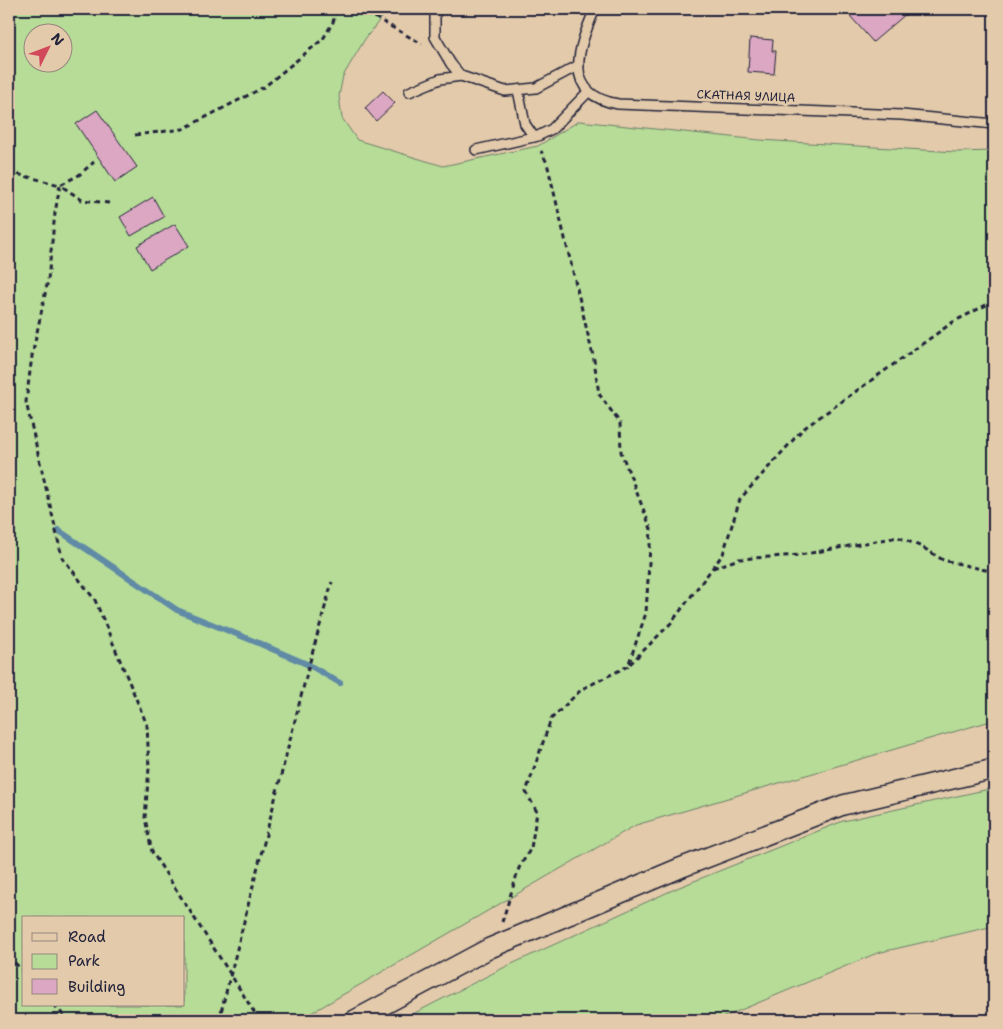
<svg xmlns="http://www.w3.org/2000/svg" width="1003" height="1029" viewBox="0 0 1003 1029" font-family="'Shantell Sans',sans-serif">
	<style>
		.green { fill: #b6dc97; stroke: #6c7f69; fill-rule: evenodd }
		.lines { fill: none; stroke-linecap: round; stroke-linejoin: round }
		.stream { stroke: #608aa5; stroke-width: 6 }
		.building { fill: #dca7c2; stroke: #22223b }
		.service-casing { stroke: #22223b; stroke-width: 12 }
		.minor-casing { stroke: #22223b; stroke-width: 22 }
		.path { stroke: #22223b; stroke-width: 3; stroke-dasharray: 5 4; stroke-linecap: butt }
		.service { stroke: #e2caaa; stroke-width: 9 }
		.minor { stroke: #e2caaa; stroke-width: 19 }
		.labels { text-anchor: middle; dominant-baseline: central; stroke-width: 5; stroke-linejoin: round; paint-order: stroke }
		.street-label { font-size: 12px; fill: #22223b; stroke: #e2caaa }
	</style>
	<rect width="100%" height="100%" fill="#e2caaa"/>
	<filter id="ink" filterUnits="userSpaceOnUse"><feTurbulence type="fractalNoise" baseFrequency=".02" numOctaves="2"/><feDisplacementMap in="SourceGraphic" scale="10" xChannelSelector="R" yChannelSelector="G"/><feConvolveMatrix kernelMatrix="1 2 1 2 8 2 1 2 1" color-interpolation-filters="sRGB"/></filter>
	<g filter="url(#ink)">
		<g class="green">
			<path d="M9,9H388L365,39L343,76L339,96L342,118L357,140L443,166L538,146L579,121L760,140L956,152L994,151V720L636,825L299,1020H9ZM32,32H62V62H32ZM24,918H184V1005H24Z"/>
			<path d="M994,788V926L877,953L717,1020H401L503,968L677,888L843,821Z"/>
		</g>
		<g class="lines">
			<path class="stream" d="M58,530L177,610L256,642L309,665L340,683"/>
		</g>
		<g class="building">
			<path d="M844,9H903L907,13L873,42Z"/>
			<path d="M750,38L773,40L772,51H776L774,74L748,72Z"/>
			<path d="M383,91L395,103L376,121L365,108Z"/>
			<path d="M97,110L137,167L115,182L76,124Z"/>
			<path d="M153,197L164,217L131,236L120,217Z"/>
			<path d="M175,224L189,246L150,269L137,246Z"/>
		</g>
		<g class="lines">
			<defs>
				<g id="service">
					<path d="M435,9V37L451,64L461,76L505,91L536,88L579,65"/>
					<path d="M595,9C578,48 561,94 618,104L902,115L994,124"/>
					<path d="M518,90L525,124L534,137"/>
					<path d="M409,92L440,79L461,76"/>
					<path d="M476,150L538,136L552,129L588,92"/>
				</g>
				<path id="minor" d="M355,1020L490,948L680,868L843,805L994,769"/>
			</defs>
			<use href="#service" class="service-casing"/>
			<use href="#minor" class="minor-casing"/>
			<g class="path">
				<path d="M349,9L376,18L422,44"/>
				<path d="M135,135L183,129L264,87L323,39L333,22L337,9"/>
				<path d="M9,172L60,185L79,175L94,162"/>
				<path d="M109,203L82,200L60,185L55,213L48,280L32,356L26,402L62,557L95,600L147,725L149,768L145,818L152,852L231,975L254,1012L256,1020"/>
				<path d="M713,568L739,559L800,555L898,537L922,547L943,560L994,572"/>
				<path d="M630,664L671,623L723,554L740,499L803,429L953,322L994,301"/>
				<path d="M502,922L519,868L531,848L537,812L526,792L551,719L582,689L628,666L646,613L651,529L621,452L620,423L599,394L594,360L547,163L541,151"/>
				<path d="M9,956L24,973"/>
				<path d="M54,1005L68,1020"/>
				<path d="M219,1020L309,665L332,582"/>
			</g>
			<use href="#service" class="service"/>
			<use href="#minor" class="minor"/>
		</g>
	</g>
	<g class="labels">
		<g class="street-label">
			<text transform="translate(746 96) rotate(2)">СКАТНАЯ УЛИЦА</text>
		</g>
	</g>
	<rect width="1003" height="1029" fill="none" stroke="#e2caaa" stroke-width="30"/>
	<rect x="15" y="15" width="973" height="999" fill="none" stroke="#22223b" stroke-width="2" filter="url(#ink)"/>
	<rect x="22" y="916" width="162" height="90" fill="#e2caaa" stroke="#95877e"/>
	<rect x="32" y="933" width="25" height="8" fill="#e2caaa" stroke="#95877e"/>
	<text x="68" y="942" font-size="15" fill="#22223b">Road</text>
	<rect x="32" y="954" width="25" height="15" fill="#b6dc97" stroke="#95877e"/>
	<text x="68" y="966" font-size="15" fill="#22223b">Park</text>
	<rect x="32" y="979" width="25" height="15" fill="#dca7c2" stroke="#95877e"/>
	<text x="68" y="992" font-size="15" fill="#22223b">Building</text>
	<g transform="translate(48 48) rotate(48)"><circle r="24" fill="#e2caaa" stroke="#95877e"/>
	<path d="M0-4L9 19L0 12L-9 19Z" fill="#d1495b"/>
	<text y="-8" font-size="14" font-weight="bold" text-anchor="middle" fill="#22223b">N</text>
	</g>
</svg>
